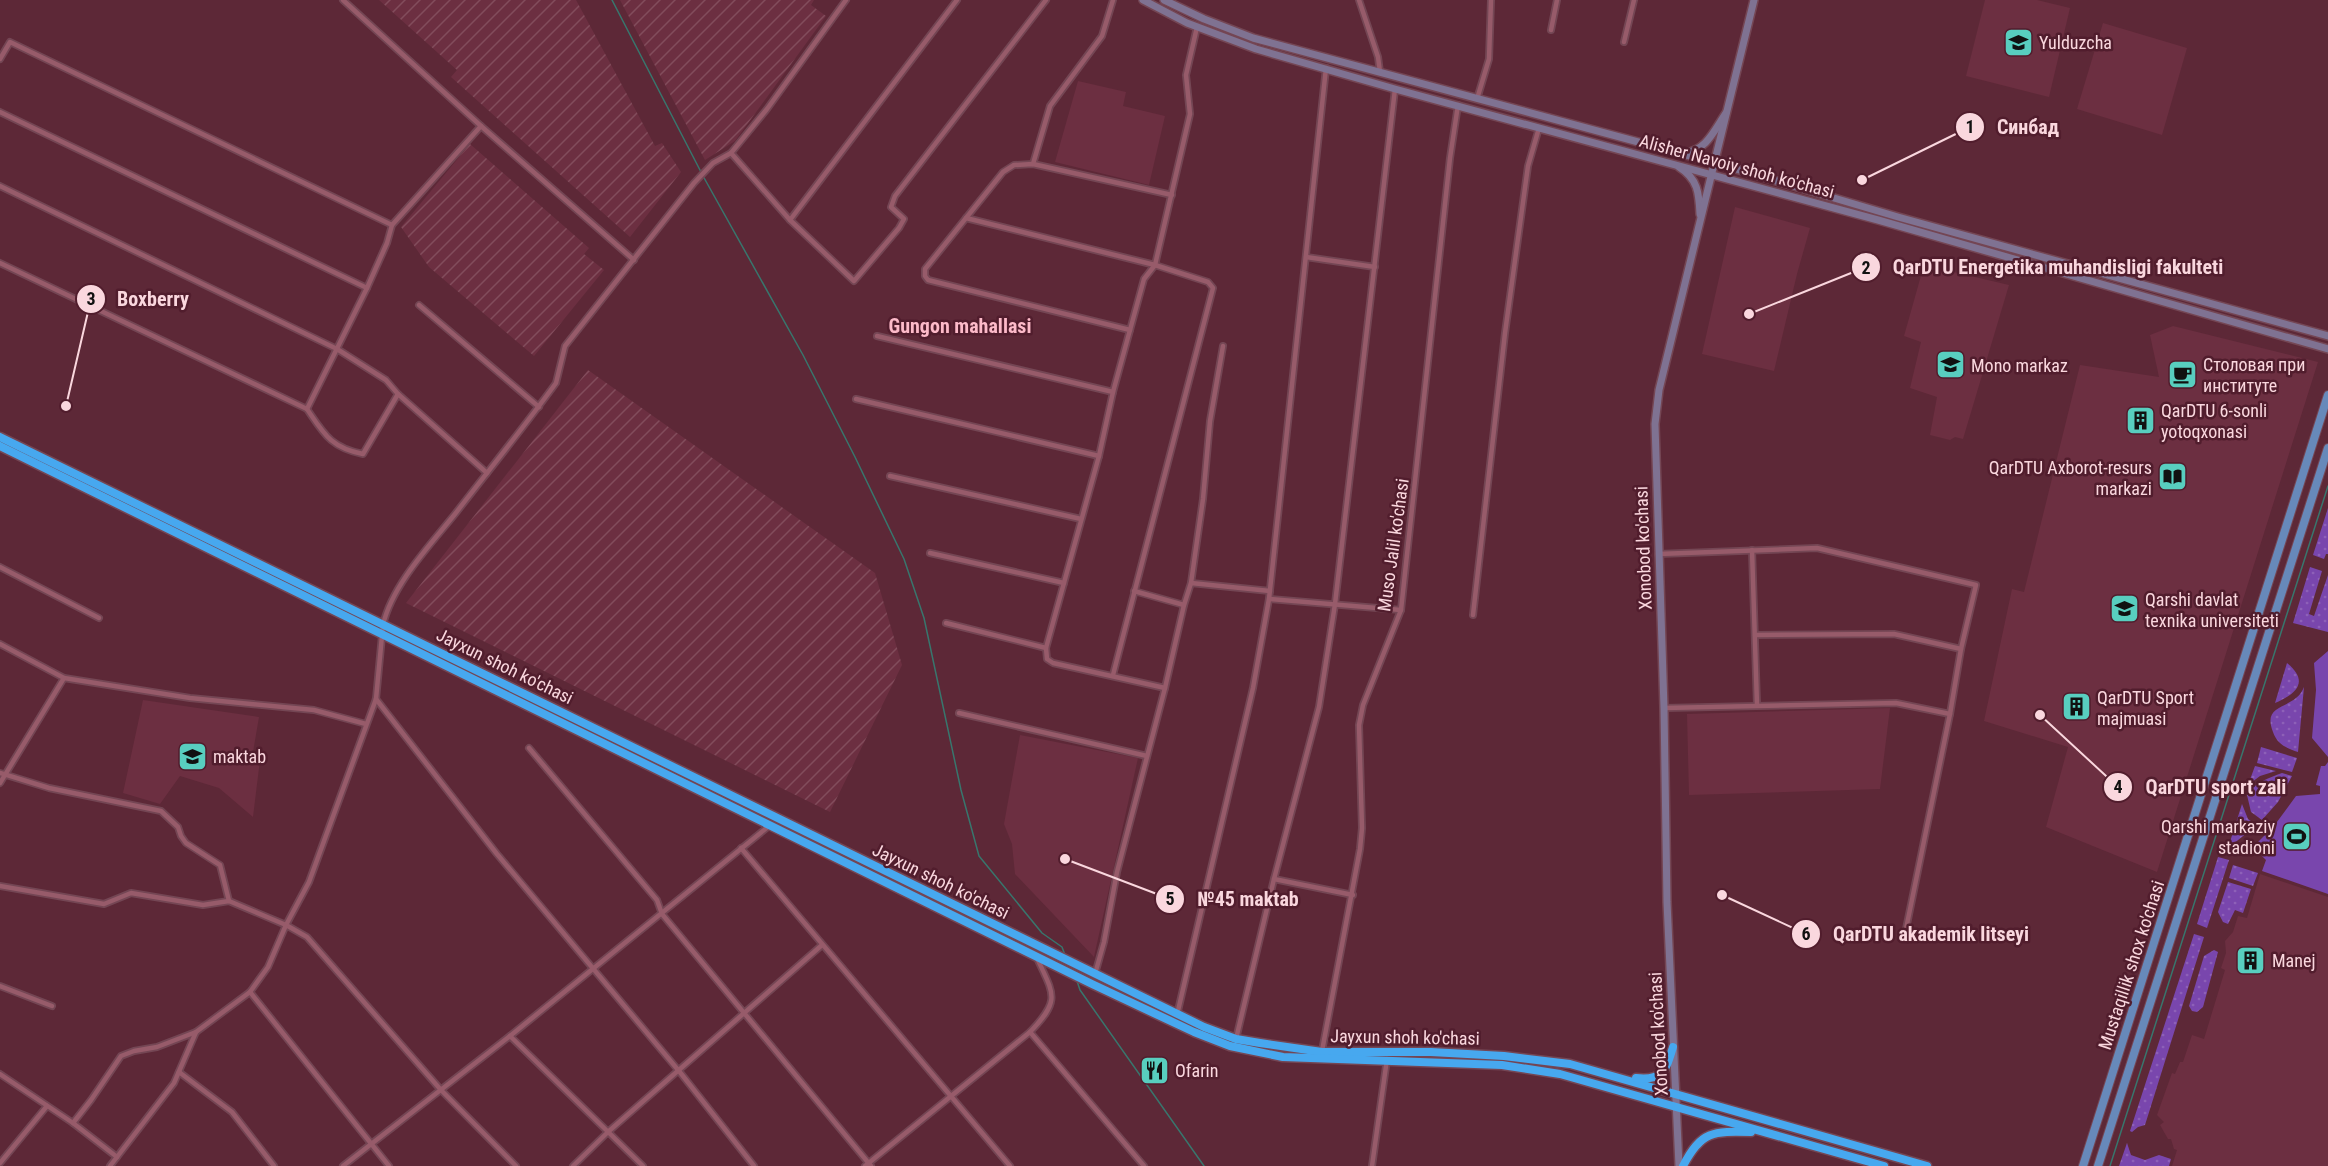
<svg xmlns="http://www.w3.org/2000/svg" width="2328" height="1166" viewBox="0 0 2328 1166" font-family="'Roboto Condensed',sans-serif">
	<style>
		.built { fill: #6c2f41 }
		.industrial { fill: url(#industrial-furrows) }
		.green { fill: url(#green-dots) }
		.pitch { fill: #7946ad }
		.lines { fill: none; stroke-linecap: round; stroke-linejoin: round }
		.stream { stroke: #38766d; stroke-width: 1.5 }
		.street-casing { stroke: #744654; stroke-width: 8 }
		.secondary-casing { stroke: #744654; stroke-width: 10 }
		.primary-casing { stroke: #744654; stroke-width: 10 }
		.highway-casing { stroke: #744654; stroke-width: 11 }
		.street { stroke: #975b6a; stroke-width: 4.5 }
		.secondary { stroke: #7f7292; stroke-width: 7 }
		.primary { stroke: #6789ba; stroke-width: 8 }
		.highway { stroke: #47a8ef; stroke-width: 8 }
		.labels { text-anchor: middle; dominant-baseline: central; stroke-width: 5; stroke-linejoin: round; paint-order: stroke }
		.poi-label { font-size: 18px; fill: #fad7de; stroke: #511d2d; text-anchor: start }
		.street-label { font-size: 18px; fill: #fad7de; stroke: #511d2d }
		.neighbourhood-label { font-size: 20px; font-weight: bold; fill: #fdbac9; stroke: #511d2d }
		.leader { fill: none; stroke: #fad7de; stroke-width: 2 }
		.callout-dot { fill: #fad7de; stroke: #511d2d; stroke-width: 2 }
		.mark-label { font-size: 18px; text-anchor: middle; font-weight: bold; fill: #111 }
		.callout-label { font-size: 20px; text-anchor: middle; font-weight: bold; fill: #fad7de; stroke: #511d2d; stroke-width: 5; stroke-linejoin: round; paint-order: stroke }
	</style>
	<defs>
		<pattern id="industrial-furrows" width="10" height="10" patternUnits="userSpaceOnUse" patternTransform="scale(1.5)"><rect width="10" height="10" fill="#6c2f41"/><path d="M-1 1l2-2M0 10L10 0M9 11l2-2" fill="none" stroke="#824c5c"/></pattern>
		<pattern id="green-dots" width="8" height="8" patternUnits="userSpaceOnUse" patternTransform="scale(1.5)"><rect width="8" height="8" fill="#7946ad"/><path d="M2 2h.1M6 6h.1" fill="none" stroke="#8d60b8" stroke-width="1.8" stroke-linecap="round"/></pattern>
	</defs>
	<rect width="100%" height="100%" fill="#5d2837"/>
	<g class="built">
		<path d="M1985,0H2037L2070,8L2049,97L1966,76Z"/>
		<path d="M2103,23L2187,48L2162,135L2077,109Z"/>
		<path d="M1078,81L1126,92L1123,106L1165,116L1149,185L1055,162Z"/>
		<path d="M1735,207L1810,228L1797,274L1774,371L1702,354Z"/>
		<path d="M1924,265L2009,285L1963,439L1955,437L1950,440L1930,435L1937,397L1910,388L1921,342L1904,336Z"/>
		<path d="M2173,326L2318,362L2157,872L2046,827L2068,747L1984,721L2012,589L2024,592L2080,365L2159,377L2150,335Z"/>
		<path d="M143,700L259,717L252,758L260,760L253,817L219,788L180,776L160,804L123,793Z"/>
		<path d="M1890,708L1880,789L1689,795L1687,714Z"/>
		<path d="M1020,735L1138,758L1094,957L1015,874L1012,844L1004,824Z"/>
		<path d="M2260,874L2328,897V1166H2172L2177,1150L2174,1149L2171,1139H2168L2160,1125L2164,1122L2157,1115L2172,1073L2175,1074L2180,1062H2183L2192,1035L2204,1039L2225,970L2221,968L2226,953L2225,941L2233,932L2238,916L2247,918Z"/>
	</g>
	<g class="industrial">
		<path d="M379,0H576L655,146L662,143L681,172L630,237L451,77L457,70Z"/>
		<path d="M620,0H814L811,5L826,16L735,141L705,160Z"/>
		<path d="M470,144L589,248L584,254L604,270L534,356L429,267L401,227Z"/>
		<path d="M588,370L875,573L902,665L830,812L406,603Z"/>
	</g>
	<g class="green">
		<path d="M2328,508V554H2326L2324,559L2313,555Z"/>
		<path d="M2310,567L2322,571L2309,614L2314,616L2328,575V632L2293,623Z"/>
		<path d="M2287,663C2310,682 2296,694 2275,703Z"/>
		<path d="M2304,687L2298,752C2286,748 2277,744 2273,732C2261,701 2295,711 2304,687Z"/>
		<path d="M2261,747L2297,758L2292,772L2257,763Z"/>
		<path d="M2255,766L2276,771L2260,776L2248,785Z"/>
		<path d="M2282,773L2292,776L2278,802L2262,820L2251,812L2247,795C2255,782 2269,778 2282,773Z"/>
		<path d="M2242,804L2248,819L2257,825L2228,848Z"/>
		<path d="M2218,857L2229,860L2207,928L2197,924Z"/>
		<path d="M2233,865L2258,873L2253,886L2229,878Z"/>
		<path d="M2228,882L2251,889L2243,913L2235,910L2228,924L2223,922L2218,912Z"/>
		<path d="M2194,934L2204,937L2145,1125L2138,1127L2132,1132L2130,1131Z"/>
		<path d="M2214,950L2218,952L2203,1007L2197,1012L2192,1011L2189,1006L2204,956Z"/>
		<path d="M2127,1143L2131,1155L2145,1160L2159,1155L2171,1159L2169,1166H2119Z"/>
	</g>
	<g class="pitch">
		<path d="M2328,651V757L2312,738L2316,690L2314,663Z"/>
		<path d="M2328,762V894L2262,871L2266,860L2255,849L2254,846L2274,826L2296,796L2320,794V786L2316,785L2321,766H2325Z"/>
	</g>
	<g class="lines">
		<g class="stream">
			<path d="M612,0L701,172"/>
			<path d="M703,176L803,355L855,457L904,559L924,618L961,790L979,856L1042,933L1062,947L1065,955"/>
			<path d="M1077,981L1080,990L1204,1166"/>
			<path d="M2110,1166L2328,486"/>
		</g>
		<defs>
			<g id="street">
				<path d="M343,0L481,126L634,260"/>
				<path d="M1359,0L1378,57L1380,72"/>
				<path d="M1551,30L1557,0"/>
				<path d="M1624,42L1634,0"/>
				<path d="M0,59L10,42L392,225"/>
				<path d="M1477,99L1489,59L1491,0"/>
				<path d="M0,112L367,288"/>
				<path d="M731,153L790,220L854,281L899,228L904,219L891,207L895,196L1046,0"/>
				<path d="M1033,164L1050,106L1102,36L1113,0"/>
				<path d="M0,186L337,349L386,380L398,394L487,473"/>
				<path d="M966,218L1155,265L1208,282L1213,288L1113,675"/>
				<path d="M790,220L957,0"/>
				<path d="M1306,257L1375,267"/>
				<path d="M0,263L307,409C324,434 331,448 363,454L398,394"/>
				<path d="M419,305L539,407"/>
				<path d="M1130,330L928,280L925,276V269L1003,172L1014,165L1033,164L1172,195"/>
				<path d="M877,336L1113,392"/>
				<path d="M856,399L1099,456"/>
				<path d="M307,409L367,288L387,243L392,225L481,126"/>
				<path d="M890,476L1081,519"/>
				<path d="M1752,550L1757,705"/>
				<path d="M930,553L1064,583"/>
				<path d="M1658,554L1817,548L1976,585L1961,649L1950,714L1906,929"/>
				<path d="M0,567L99,618"/>
				<path d="M1191,583L1270,591"/>
				<path d="M1134,591L1184,605"/>
				<path d="M1269,599L1401,610"/>
				<path d="M1473,615L1505,333L1528,166L1539,128"/>
				<path d="M946,623L1046,648"/>
				<path d="M1755,635L1894,634L1961,649"/>
				<path d="M0,644L64,678L190,698L314,710L366,724"/>
				<path d="M1165,688L1053,663L1047,659L1046,648L1099,456L1113,392L1144,279L1155,265L1190,114L1186,75L1197,27"/>
				<path d="M376,699L497,854L679,1071L754,1166"/>
				<path d="M1664,708L1896,703L1950,714"/>
				<path d="M959,713L1147,756"/>
				<path d="M529,748L657,900L662,914L871,1166"/>
				<path d="M0,773L49,788L161,811L178,827L181,836L186,843L220,865L229,901"/>
				<path d="M0,783L64,678"/>
				<path d="M741,848L1010,1166"/>
				<path d="M1274,879L1353,895"/>
				<path d="M0,886L104,904L131,893L203,905L229,901L286,925L307,937L441,1090L516,1166"/>
				<path d="M1095,974L1104,942L1117,872L1165,688L1184,605L1191,583L1203,499L1210,421L1223,346"/>
				<path d="M0,986L52,1006"/>
				<path d="M250,992L389,1166"/>
				<path d="M1177,1015L1253,688L1269,599L1326,68"/>
				<path d="M1030,1032L1144,1166"/>
				<path d="M510,1036L643,1166"/>
				<path d="M1236,1039L1274,879L1319,707L1335,604L1395,89"/>
				<path d="M1322,1051L1360,849L1362,828L1359,725L1363,705L1401,610L1450,158L1458,105"/>
				<path d="M179,1072L232,1112L274,1166"/>
				<path d="M0,1074L73,1123L117,1157"/>
				<path d="M73,1123L91,1100L121,1056L134,1051L157,1047L196,1032"/>
				<path d="M0,1163L47,1106"/>
				<path d="M110,1166L174,1083L196,1032L250,992L268,967L286,925L309,882L376,699L383,625C392,585 430,545 455,514C489,470 524,427 556,383L565,346L694,183L713,163L731,153L767,109L846,0"/>
				<path d="M343,1166L510,1036L769,826"/>
				<path d="M573,1166L609,1131L822,945"/>
				<path d="M865,1166L1030,1032C1061,1000 1054,995 1037,958"/>
				<path d="M1372,1166L1387,1059"/>
			</g>
			<g id="secondary">
				<path d="M1143,0L1187,23L1256,49L1395,89L1878,220L2328,349"/>
				<path d="M1164,0L1204,19L1253,38L1716,163L1898,217L2328,336"/>
				<path d="M1684,153C1706,151 1714,131 1726,113"/>
				<path d="M1679,167C1698,179 1699,193 1700,214"/>
				<path d="M1679,1166L1667,902L1664,708L1655,424L1659,390L1754,0"/>
			</g>
			<g id="primary">
				<path d="M2083,1166L2328,395"/>
				<path d="M2098,1166L2328,448"/>
			</g>
			<g id="highway">
				<path d="M0,437L1204,1027L1236,1039L1260,1043L1322,1052H1431L1504,1056L1570,1064L1927,1166"/>
				<path d="M0,446L1092,984L1194,1032L1230,1046L1283,1057L1502,1065L1560,1074L1884,1166"/>
				<path d="M1636,1078C1662,1081 1666,1071 1673,1047"/>
				<path d="M1683,1166C1701,1131 1713,1131 1751,1132"/>
			</g>
		</defs>
		<use href="#street" class="street-casing"/>
		<use href="#secondary" class="secondary-casing"/>
		<use href="#primary" class="primary-casing"/>
		<use href="#highway" class="highway-casing"/>
		<use href="#street" class="street"/>
		<use href="#secondary" class="secondary"/>
		<use href="#primary" class="primary"/>
		<use href="#highway" class="highway"/>
	</g>
	<defs>
		<symbol id="school-square" viewBox="-11 -11 22 22"><rect x="-9" y="-9" width="18" height="18" rx="4" fill="#58cebf" stroke="#511d2d"/><path d="M0-5L7-2L0 1L-7-2ZM-4 1L0 2.5L4 1V4Q0 6-4 4Z" fill="#111"/></symbol>
		<symbol id="university-square" viewBox="-11 -11 22 22"><rect x="-9" y="-9" width="18" height="18" rx="4" fill="#58cebf" stroke="#511d2d"/><path d="M0-5L7-2L0 1L-7-2ZM-4 1L0 2.5L4 1V4Q0 6-4 4Z" fill="#111"/></symbol>
		<symbol id="cafe-square" viewBox="-11 -11 22 22"><rect x="-9" y="-9" width="18" height="18" rx="4" fill="#58cebf" stroke="#511d2d"/><path d="M-5.5-4.5H6V0H3Q3 3.5 0 3.5H-2.5Q-5.5 3.5-5.5 0ZM3-3.2v2h1.7v-2ZM-6 4.5H4V6H-6Z" fill="#111"/></symbol>
		<symbol id="building-square" viewBox="-11 -11 22 22"><rect x="-9" y="-9" width="18" height="18" rx="4" fill="#58cebf" stroke="#511d2d"/><path d="M-4-6H4V6H1V3H-1V6H-4ZM-2.5-4.3h1.7v1.8h-1.7ZM.8-4.3h1.7v1.8H.8ZM-2.5-1h1.7V.8h-1.7ZM.8-1h1.7V.8H.8Z" fill="#111"/></symbol>
		<symbol id="library-square" viewBox="-11 -11 22 22"><rect x="-9" y="-9" width="18" height="18" rx="4" fill="#58cebf" stroke="#511d2d"/><path d="M-6-4Q-3-5.5-.7-3.5V5Q-3 3-6 4ZM6-4Q3-5.5 .7-3.5V5Q3 3 6 4Z" fill="#111"/></symbol>
		<symbol id="stadium-square" viewBox="-11 -11 22 22"><rect x="-9" y="-9" width="18" height="18" rx="4" fill="#58cebf" stroke="#511d2d"/><path d="M0-5a6.5 5 0 1 0 0 10a6.5 5 0 1 0 0-10ZM-3.5-1.8h7v3.6h-7Z" fill="#111"/></symbol>
		<symbol id="restaurant-square" viewBox="-11 -11 22 22"><rect x="-9" y="-9" width="18" height="18" rx="4" fill="#58cebf" stroke="#511d2d"/><path d="M-5-6h1v4h1v-4h1v4h1v-4h1v5L-1.5 .5V6h-2V.5L-5-1ZM5-6V6H3V1.5H1.5Q1.5-4 5-6Z" fill="#111"/></symbol>
	</defs>
	<g fill-rule="evenodd">
		<use href="#school-square" x="2002" y="26" width="33" height="33"/>
		<use href="#university-square" x="1934" y="348" width="33" height="33"/>
		<use href="#cafe-square" x="2166" y="358" width="33" height="33"/>
		<use href="#building-square" x="2124" y="404" width="33" height="33"/>
		<use href="#library-square" x="2156" y="460" width="33" height="33"/>
		<use href="#university-square" x="2108" y="592" width="33" height="33"/>
		<use href="#building-square" x="2060" y="690" width="33" height="33"/>
		<use href="#school-square" x="176" y="740" width="33" height="33"/>
		<use href="#stadium-square" x="2280" y="820" width="33" height="33"/>
		<use href="#building-square" x="2234" y="944" width="33" height="33"/>
		<use href="#restaurant-square" x="1138" y="1054" width="33" height="33"/>
	</g>
	<g class="labels">
		<g class="poi-label">
			<text x="2039" y="42">Yulduzcha</text>
			<text x="2203" y="364">Столовая при<tspan x="2203" dy="21">институте</tspan></text>
			<text x="1971" y="365">Mono markaz</text>
			<text x="2161" y="410">QarDTU 6-sonli<tspan x="2161" dy="21">yotoqxonasi</tspan></text>
			<text x="2152" y="467" text-anchor="end">QarDTU Axborot-resurs<tspan x="2152" dy="21">markazi</tspan></text>
			<text x="2145" y="599">Qarshi davlat<tspan x="2145" dy="21">texnika universiteti</tspan></text>
			<text x="2097" y="697">QarDTU Sport<tspan x="2097" dy="21">majmuasi</tspan></text>
			<text x="213" y="756">maktab</text>
			<text x="2275" y="826" text-anchor="end">Qarshi markaziy<tspan x="2275" dy="21">stadioni</tspan></text>
			<text x="2272" y="960">Manej</text>
			<text x="1175" y="1070">Ofarin</text>
		</g>
		<g class="street-label">
			<text transform="translate(1737 166) rotate(15)">Alisher Navoiy shoh ko'chasi</text>
			<text transform="translate(1393 545) rotate(-82)">Muso Jalil ko'chasi</text>
			<text transform="translate(1643 548) rotate(-92)">Xonobod ko'chasi</text>
			<text transform="translate(505 666) rotate(26)">Jayxun shoh ko'chasi</text>
			<text transform="translate(941 881) rotate(26)">Jayxun shoh ko'chasi</text>
			<text transform="translate(2131 965) rotate(-72)">Mustaqillik shox ko'chasi</text>
			<text transform="translate(1658 1034) rotate(-93)">Xonobod ko'chasi</text>
			<text transform="translate(1405 1037) rotate(1)">Jayxun shoh ko'chasi</text>
		</g>
		<g class="neighbourhood-label">
			<text x="960" y="326">Gungon mahallasi</text>
		</g>
	</g>
	<path class="leader" d="M1862 180L1970 127M1749 314L1866 267M66 406L91 299M2040 715L2118 787M1065 859L1170 899M1722 895L1806 934"/>
	<g class="callout-dot">
		<circle cx="1862" cy="180" r="6"/>
		<circle cx="1749" cy="314" r="6"/>
		<circle cx="66" cy="406" r="6"/>
		<circle cx="2040" cy="715" r="6"/>
		<circle cx="1065" cy="859" r="6"/>
		<circle cx="1722" cy="895" r="6"/>
		<circle cx="1970" cy="127" r="15"/>
		<circle cx="1866" cy="267" r="15"/>
		<circle cx="91" cy="299" r="15"/>
		<circle cx="2118" cy="787" r="15"/>
		<circle cx="1170" cy="899" r="15"/>
		<circle cx="1806" cy="934" r="15"/>
	</g>
	<g class="mark-label">
		<text x="1970" y="133">1</text>
		<text x="1866" y="274">2</text>
		<text x="91" y="305">3</text>
		<text x="2118" y="793">4</text>
		<text x="1170" y="905">5</text>
		<text x="1806" y="940">6</text>
	</g>
	<g class="callout-label">
		<text x="2028" y="134">Синбад</text>
		<text x="2058" y="274">QarDTU Energetika muhandisligi fakulteti</text>
		<text x="153" y="306">Boxberry</text>
		<text x="2216" y="794">QarDTU sport zali</text>
		<text x="1248" y="906">№45 maktab</text>
		<text x="1931" y="941">QarDTU akademik litseyi</text>
	</g>
</svg>
